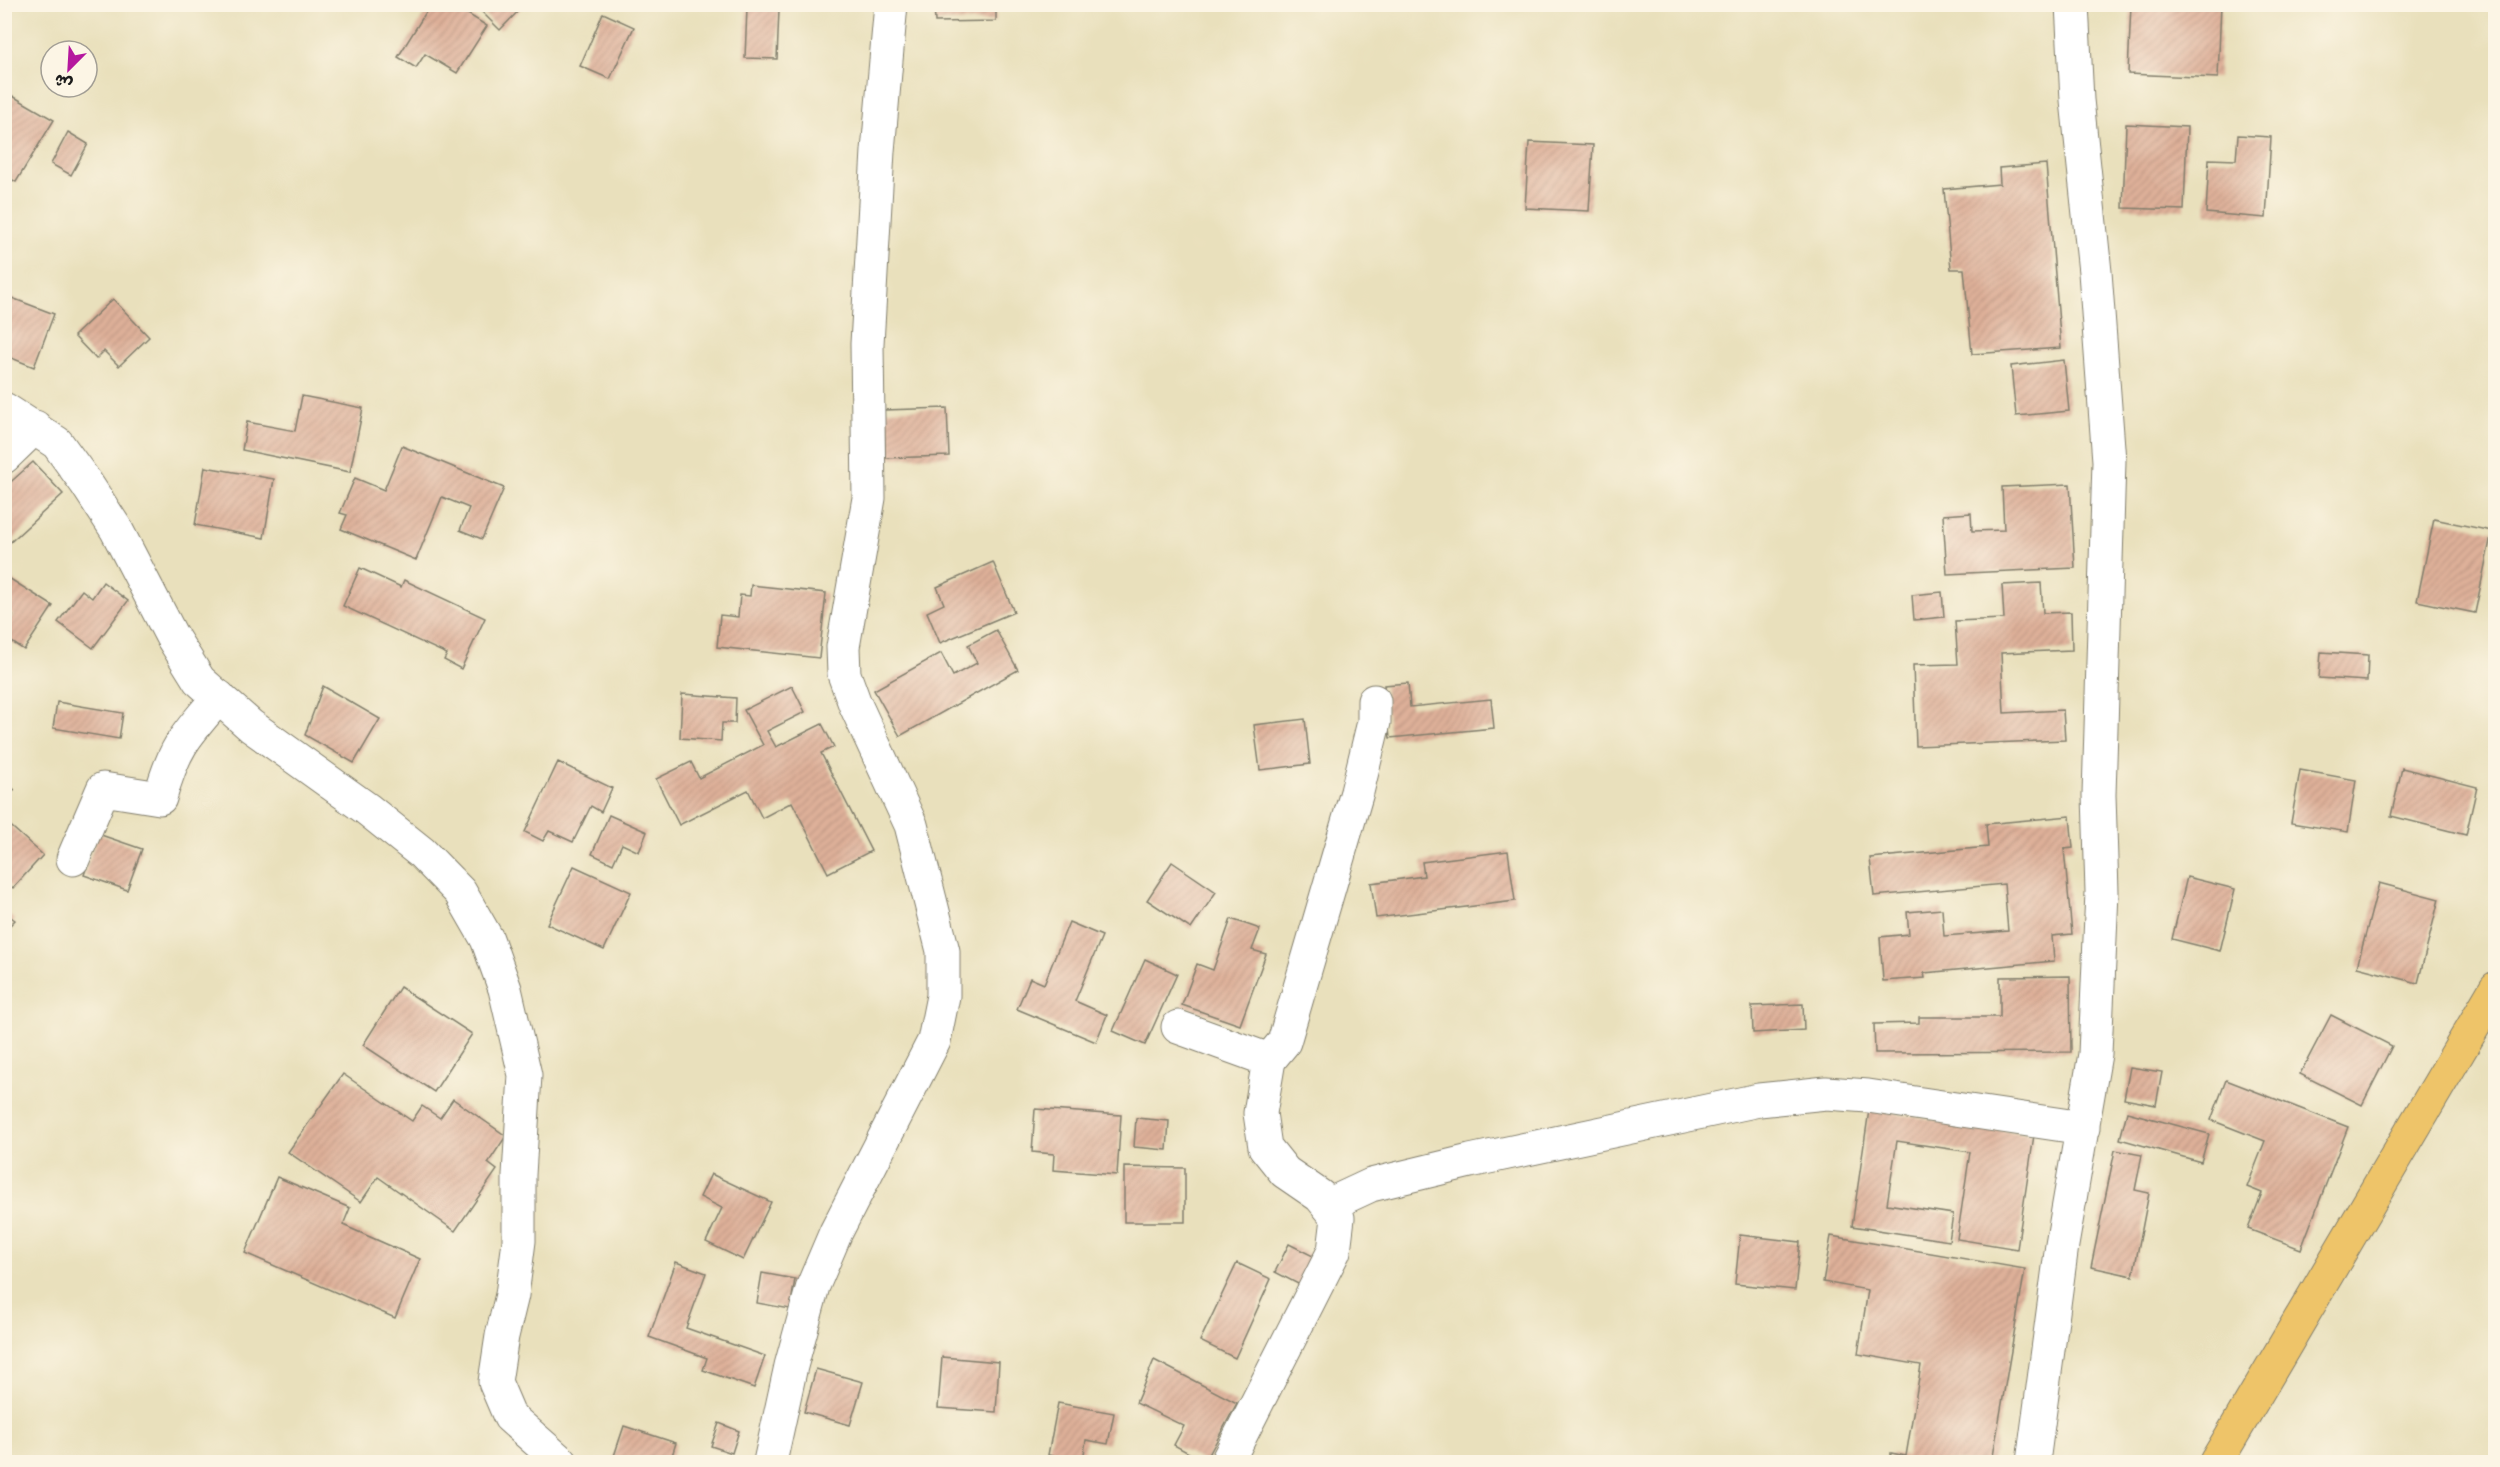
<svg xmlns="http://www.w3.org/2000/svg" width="2500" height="1467" viewBox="0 0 2500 1467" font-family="Sriracha,'Playpen Sans Arabic',sans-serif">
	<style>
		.building { fill: url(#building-hatch) }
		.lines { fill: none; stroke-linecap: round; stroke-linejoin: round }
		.minor-casing { stroke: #827e6c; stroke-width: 35 }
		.major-casing { stroke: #827e6c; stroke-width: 35 }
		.path { stroke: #827e6c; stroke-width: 4; stroke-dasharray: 4.5 4.5; stroke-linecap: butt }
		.minor { stroke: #fff; stroke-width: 33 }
		.major { stroke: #eec469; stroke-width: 33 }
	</style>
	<defs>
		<pattern id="building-hatch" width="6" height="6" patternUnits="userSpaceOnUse" patternTransform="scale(1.5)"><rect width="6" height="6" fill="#deb099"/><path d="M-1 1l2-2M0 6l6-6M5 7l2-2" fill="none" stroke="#be9783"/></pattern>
	</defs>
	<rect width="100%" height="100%" fill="#fcf5e5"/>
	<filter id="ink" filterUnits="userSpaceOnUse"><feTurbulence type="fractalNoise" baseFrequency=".0167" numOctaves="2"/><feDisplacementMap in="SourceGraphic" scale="12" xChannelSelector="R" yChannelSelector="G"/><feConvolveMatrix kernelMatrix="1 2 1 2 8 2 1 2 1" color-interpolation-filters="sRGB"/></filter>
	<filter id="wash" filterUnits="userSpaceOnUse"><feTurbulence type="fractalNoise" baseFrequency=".008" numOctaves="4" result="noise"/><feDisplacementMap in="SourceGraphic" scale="24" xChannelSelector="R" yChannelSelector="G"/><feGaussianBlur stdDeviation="1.35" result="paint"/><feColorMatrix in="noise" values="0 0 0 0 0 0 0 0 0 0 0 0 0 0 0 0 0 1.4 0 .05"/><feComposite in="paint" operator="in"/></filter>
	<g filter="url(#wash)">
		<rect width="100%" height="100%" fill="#e9e0bc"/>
		<g id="blocks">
			<g class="building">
				<path d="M431,4H452L487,26L457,73L425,54L416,68L398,57Z"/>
				<path d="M489,4H525L500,30L482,12Z"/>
				<path d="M934,4H996V21L935,22Z"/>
				<path d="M2131,4H2221L2218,78L2128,74Z"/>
				<path d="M747,8L779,10L777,59L745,58Z"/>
				<path d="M603,13L634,27L610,79L580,66Z"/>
				<path d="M4,91L54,120L16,182L4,175Z"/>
				<path d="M2126,124L2187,127L2184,210L2123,208Z"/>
				<path d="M68,132L88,144L71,175L51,164Z"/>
				<path d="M2238,135L2271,137L2266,218L2206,213L2209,159L2236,160Z"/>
				<path d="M1529,142L1593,145L1589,211L1525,208Z"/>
				<path d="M2046,164L2061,348L1972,354L1964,269H1951L1944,189L2000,184L1999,168Z"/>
				<path d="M4,295L54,314L34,367L4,355Z"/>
				<path d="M113,299L149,337L119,366L104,351L96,359L74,336Z"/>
				<path d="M2064,360L2069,411L2016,416L2011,366Z"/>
				<path d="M302,396L363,408L350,472L242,450L247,422L295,431Z"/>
				<path d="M947,408L949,456L885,458L884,410Z"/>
				<path d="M402,446L504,488L482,539L460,530L469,508L442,497L416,560L341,529L347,515L340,513L355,478L384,490Z"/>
				<path d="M33,462L63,494L4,548V488Z"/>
				<path d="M205,467L274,479L264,538L195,525Z"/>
				<path d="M2070,484L2075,568L1947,574L1943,515L1971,513L1972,531L2004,530L2002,487Z"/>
				<path d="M2434,519L2492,531L2475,613L2417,601Z"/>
				<path d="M993,562L1014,612L940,643L927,612L944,604L937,587Z"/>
				<path d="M360,568L401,587L404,580L485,618L461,669L444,660L447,654L343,606Z"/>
				<path d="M4,575L53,606L24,650L4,637V628L13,615L4,609Z"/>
				<path d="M103,582L128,601L93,648L58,622L82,590L92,598Z"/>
				<path d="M2041,583L2043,613L2071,612L2072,650L2001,653L2004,713L2063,710L2065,740L1916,746L1913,665L1958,664L1955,621L2004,619L2002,585Z"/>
				<path d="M751,585L826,593L819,658L717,647L720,615L738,617L740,595L750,596Z"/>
				<path d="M1942,592L1944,617L1914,620L1912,595Z"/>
				<path d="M996,630L1018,670L900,736L874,690L941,653L953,676L977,663L968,645Z"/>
				<path d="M2321,652L2368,655L2367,681L2319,678Z"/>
				<path d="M1408,683L1410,707L1491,699L1494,728L1390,738L1384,685Z"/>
				<path d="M323,686L380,719L354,763L305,735Z"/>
				<path d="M792,686L805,712L767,731L776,747L822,724L834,747L821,753L871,851L828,873L792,802L762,818L748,790L679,825L656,779L691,762L699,778L763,745L744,710Z"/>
				<path d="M682,694L736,698L735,723H722L721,741L680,738Z"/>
				<path d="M57,702L123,713L119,739L53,728Z"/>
				<path d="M1305,719L1310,764L1260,770L1254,725Z"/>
				<path d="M558,762L612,788L601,812L591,806L573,842L549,831L543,841L525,832Z"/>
				<path d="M2402,768L2477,787L2466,835L2391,816Z"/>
				<path d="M2300,770L2356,780L2348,832L2291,823Z"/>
				<path d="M609,815L647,832L639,852L622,844L613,864L592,854Z"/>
				<path d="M2070,816L2073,848L2064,849L2072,934L2052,936L2054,961L1924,973L1925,978L1883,981L1880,937L1909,934L1907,912L1942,909L1944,936L2008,931L2004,884L1874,896L1870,858L1988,847L1986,824Z"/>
				<path d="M4,820L43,855L13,888L4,880Z"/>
				<path d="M98,834L142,849L127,890L84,875Z"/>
				<path d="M1508,851L1515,901L1376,918L1371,883L1424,876L1422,862Z"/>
				<path d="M1172,862L1216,892L1191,929L1147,900Z"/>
				<path d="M574,866L631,892L604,950L547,924Z"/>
				<path d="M2187,877L2235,889L2220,951L2172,939Z"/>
				<path d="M2379,883L2439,899L2418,983L2357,967Z"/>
				<path d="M4,912L15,920L4,931Z"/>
				<path d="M1231,919L1260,929L1252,950L1266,954L1240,1025L1182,1005L1197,964L1213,970Z"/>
				<path d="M1069,922L1102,936L1075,1001L1107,1015L1096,1042L1017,1009L1030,978L1044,984Z"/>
				<path d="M1145,959L1177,974L1145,1045L1113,1031Z"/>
				<path d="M2070,976L2071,1052L1875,1053L1874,1024L1919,1023V1017H2000V977Z"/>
				<path d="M400,987L472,1034L434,1092L363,1045Z"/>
				<path d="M1803,1004L1804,1030L1753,1033L1752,1006Z"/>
				<path d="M2331,1015L2392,1046L2362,1105L2300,1074Z"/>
				<path d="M2130,1067L2162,1072L2156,1105L2124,1099Z"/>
				<path d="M343,1074L412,1121L422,1106L440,1118L453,1099L506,1136L488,1163L497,1170L455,1231L378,1177L361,1202L288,1152Z"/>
				<path d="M2226,1080L2348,1127L2301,1249L2248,1229L2262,1193L2247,1187L2265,1141L2211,1120Z"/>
				<path d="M1035,1109L1121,1115L1117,1175L1053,1170L1054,1154L1032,1152Z"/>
				<path d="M1869,1110L2034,1135L2017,1249L1957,1239L1970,1152L1897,1141L1887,1204L1953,1214L1949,1241L1852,1226Z"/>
				<path d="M2127,1112L2209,1134L2201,1162L2120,1139Z"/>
				<path d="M1136,1118L1169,1121L1167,1150L1134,1147Z"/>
				<path d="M2115,1150L2142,1155L2135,1190L2149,1193L2133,1276L2091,1267Z"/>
				<path d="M1124,1167L1185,1168V1222H1124Z"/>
				<path d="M711,1174L771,1202L743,1260L706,1242L722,1208L700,1197Z"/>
				<path d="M277,1177L350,1208L343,1225L420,1259L395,1318L245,1253Z"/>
				<path d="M1740,1235L1800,1242L1795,1290L1735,1284Z"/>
				<path d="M1831,1236L2025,1269L1992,1462H1890L1891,1453L1906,1456L1921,1365L1858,1354L1868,1290L1823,1282Z"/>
				<path d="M1289,1244L1315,1257L1300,1285L1275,1272Z"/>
				<path d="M676,1262L706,1273L686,1328L765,1356L754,1388L703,1370L707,1358L649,1337Z"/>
				<path d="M1237,1263L1271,1279L1235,1358L1200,1341Z"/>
				<path d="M762,1273L795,1279L790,1309L757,1303Z"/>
				<path d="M942,1357L999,1362L996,1412L938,1408Z"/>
				<path d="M1154,1360L1237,1403L1205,1462L1174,1445L1184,1426L1136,1403Z"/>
				<path d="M816,1369L863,1382L850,1425L804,1412Z"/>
				<path d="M1058,1403L1114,1413L1108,1444L1086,1440L1083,1461L1048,1455Z"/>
				<path d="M719,1423L739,1431L732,1453L711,1446Z"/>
				<path d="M624,1426L676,1443L670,1462H612Z"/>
			</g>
		</g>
	</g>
	<g filter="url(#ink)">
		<use href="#blocks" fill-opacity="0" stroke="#827e6c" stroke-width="1.5"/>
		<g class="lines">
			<defs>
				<g id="minor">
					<path d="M4,409L57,443L86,483L116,529L171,635L199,680L251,726L367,809L422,853L460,892L487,939L505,989L525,1075L519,1175V1241L512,1295L502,1336L495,1382L510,1417L561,1462"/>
					<path d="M4,457L35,427"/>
					<path d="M73,859L103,789L160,798C174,747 185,736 219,697"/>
					<path d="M1178,1027L1269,1060L1260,1113L1265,1147L1285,1172L1320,1196L1338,1218L1334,1251L1227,1462"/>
					<path d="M1269,1060L1284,1042L1357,792L1374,722V701"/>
					<path d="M1328,1205L1371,1185L1470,1161L1759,1100L1826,1093L1868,1096L2083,1128"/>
					<path d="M770,1462L791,1366L813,1286L836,1232L934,1041L943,996V951L911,825L855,704L844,674L843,647L869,498L867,344L878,151L891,4"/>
					<path d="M2033,1462L2062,1245L2095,1054L2102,892L2099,795L2109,461L2095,272L2077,100L2072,4"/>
				</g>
				<path id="major" d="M2216,1462L2496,988"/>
			</defs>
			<use href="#minor" class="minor-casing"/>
			<use href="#major" class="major-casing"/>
			<path class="path" d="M4,782L14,791"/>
			<use href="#minor" class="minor"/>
			<use href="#major" class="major"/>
		</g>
	</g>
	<rect width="2500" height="1467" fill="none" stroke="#fcf5e5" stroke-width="24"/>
	<g transform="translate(69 69) rotate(204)"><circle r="28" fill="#fcf5e5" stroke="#a29e95" stroke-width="1.5"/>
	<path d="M0-4.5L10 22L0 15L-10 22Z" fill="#b5179e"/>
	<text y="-9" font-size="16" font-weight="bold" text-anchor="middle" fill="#1c1c1c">ش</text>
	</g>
</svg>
